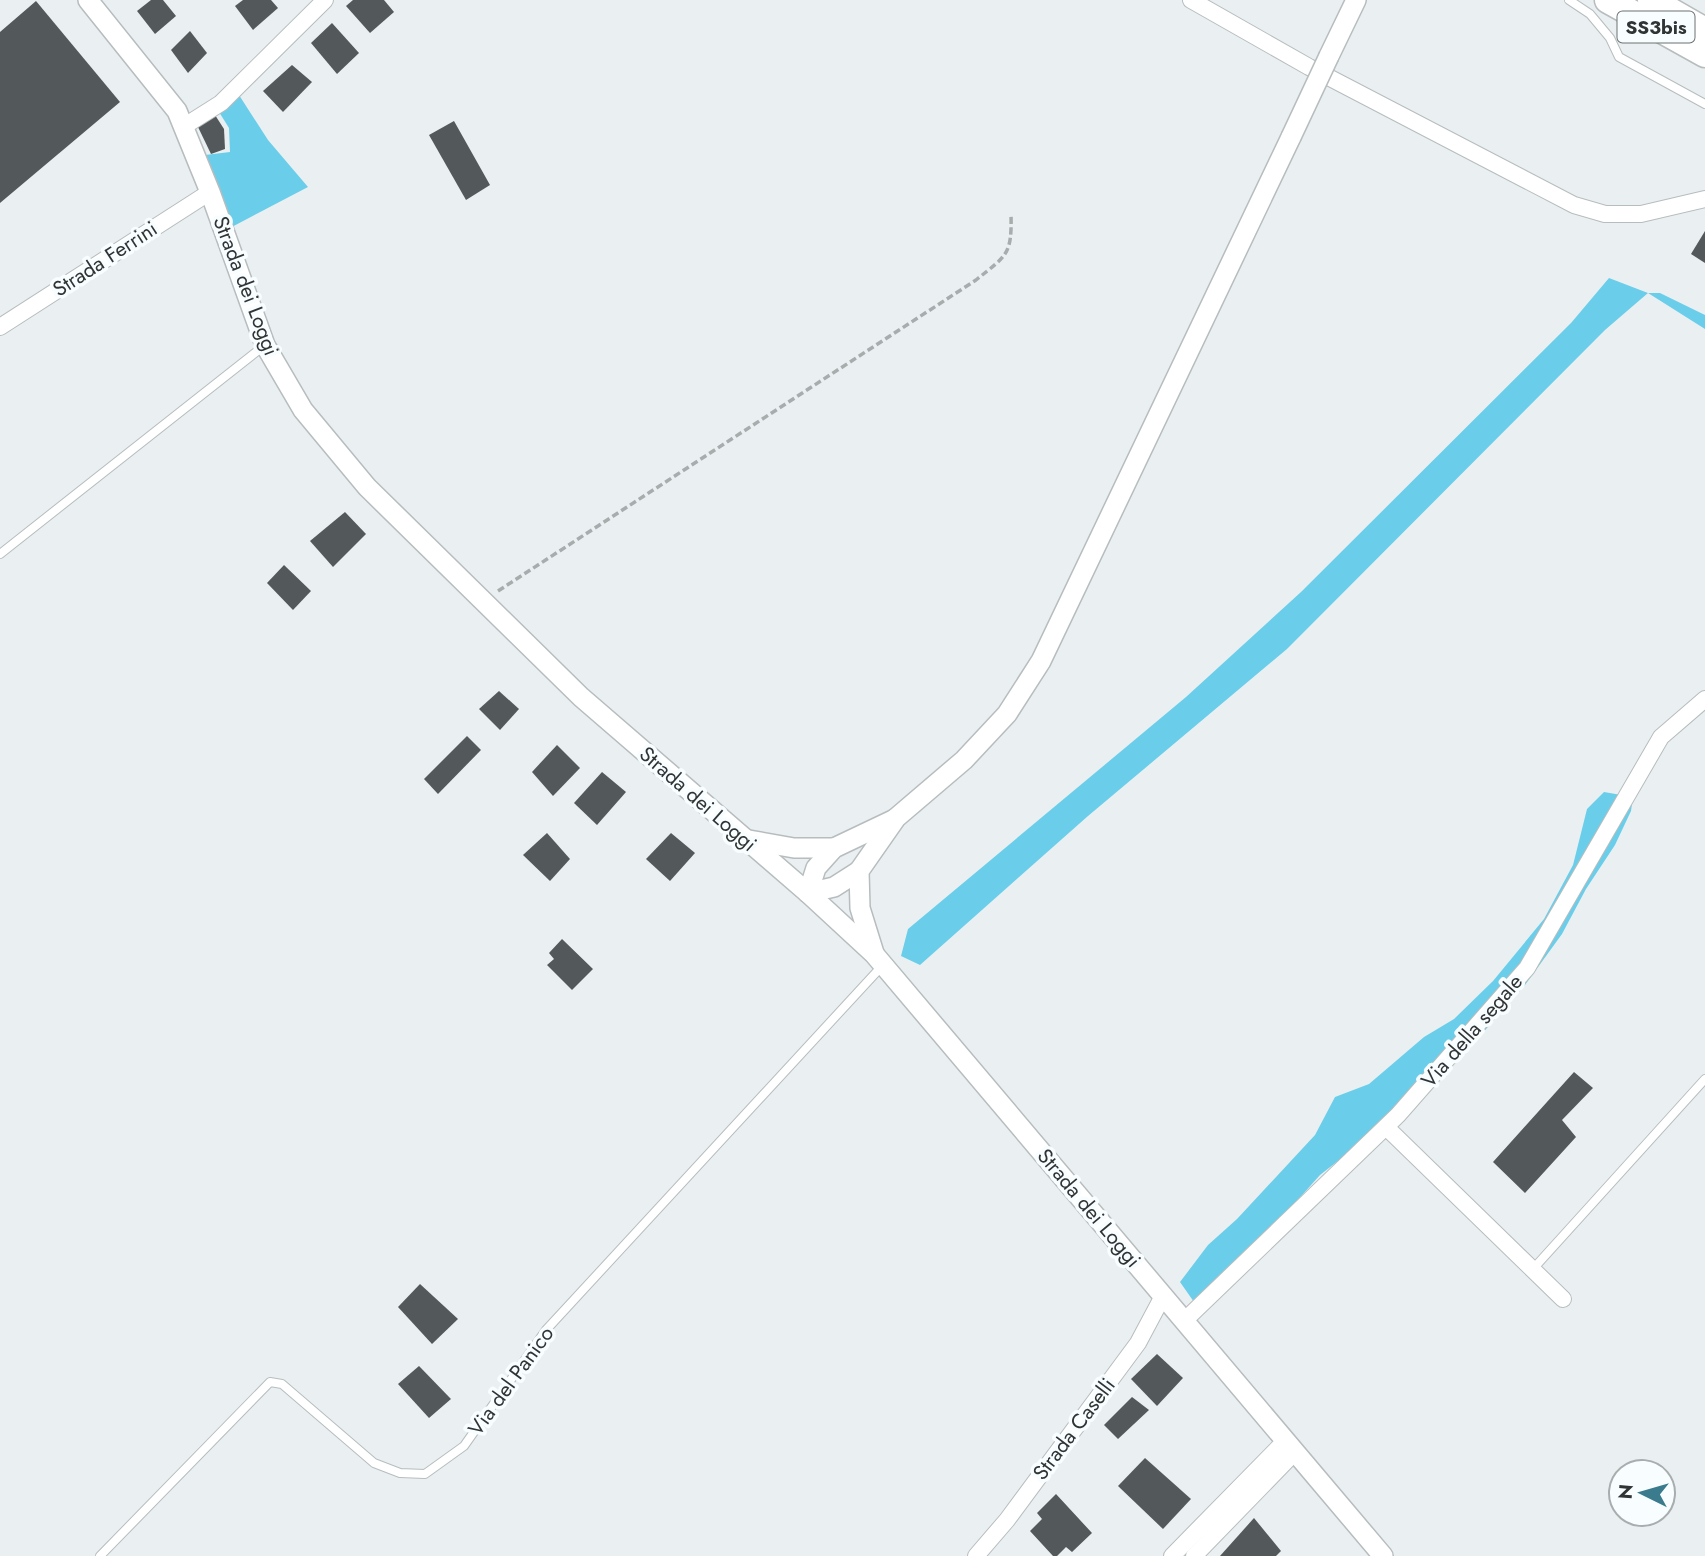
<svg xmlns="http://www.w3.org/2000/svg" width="1705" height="1556" viewBox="0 0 1705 1556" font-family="Jost,sans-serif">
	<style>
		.green { fill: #6aceea }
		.building { fill: #53585a }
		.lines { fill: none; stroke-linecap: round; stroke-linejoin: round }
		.service-casing { stroke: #b7bdbe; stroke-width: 10 }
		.minor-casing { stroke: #b7bdbe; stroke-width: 18 }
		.tertiary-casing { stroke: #b7bdbe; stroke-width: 22 }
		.trunk-casing { stroke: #b7bdbe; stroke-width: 29 }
		.path { stroke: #a7acad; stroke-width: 3.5; stroke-dasharray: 7 3.5; stroke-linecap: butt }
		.service { stroke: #fff; stroke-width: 8 }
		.minor { stroke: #fff; stroke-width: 16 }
		.tertiary { stroke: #fff; stroke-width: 19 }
		.trunk { stroke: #fff; stroke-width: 26 }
		.tertiary-bridge-casing { stroke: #b7bdbe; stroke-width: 22; stroke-linecap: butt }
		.tertiary-bridge { stroke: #fff; stroke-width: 19 }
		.labels { text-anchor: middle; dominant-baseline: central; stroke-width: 7; stroke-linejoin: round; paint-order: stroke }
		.shield { fill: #f8fdff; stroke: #6d7071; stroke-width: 2 }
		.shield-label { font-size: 19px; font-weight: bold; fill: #313434 }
		.street-label { font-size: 21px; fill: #313434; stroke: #f8fdff }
	</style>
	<rect width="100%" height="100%" fill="#eaf0f2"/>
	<g class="green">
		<path d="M239,95L268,140L308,187L228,229L205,155L230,152L229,128L219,112Z"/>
		<path d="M1609,278L1648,293H1660L1705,315V329L1648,293L1605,330L1287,649L1088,816L920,965L901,956L908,929L1186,697L1301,592L1571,323Z"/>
		<path d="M1604,792L1633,797L1631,811L1615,845L1586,889L1562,934L1525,985L1464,1054L1413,1091L1357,1146L1320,1175L1244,1260L1194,1302L1180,1282L1208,1245L1237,1219L1315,1135L1335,1097L1369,1084L1424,1037L1454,1019L1493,981L1544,919L1573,865L1587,809Z"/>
	</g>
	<g class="building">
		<path d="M151,0H163L176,16L155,34L137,11Z"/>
		<path d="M243,0H271L278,8L253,30L235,6Z"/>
		<path d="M353,0H384L394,12L370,33L346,6Z"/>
		<path d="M36,1L120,102L0,203V32Z"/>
		<path d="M332,23L359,53L337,74L311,43Z"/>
		<path d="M190,31L207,53L188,73L171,50Z"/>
		<path d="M292,65L312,82L283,112L263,91Z"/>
		<path d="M215,115L224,129L225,149L211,154L198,127Z"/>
		<path d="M454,121L490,185L466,200L429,135Z"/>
		<path d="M1705,231V263L1691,254Z"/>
		<path d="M345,512L366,534L333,567L310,541Z"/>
		<path d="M284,565L311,591L293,610L267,583Z"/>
		<path d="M499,691L519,709L500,730L479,709Z"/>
		<path d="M467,736L481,750L438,794L424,779Z"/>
		<path d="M557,745L580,768L553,796L532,772Z"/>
		<path d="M602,772L626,792L597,825L574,803Z"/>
		<path d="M547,833L570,859L550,881L523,855Z"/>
		<path d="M671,833L695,853L670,881L646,859Z"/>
		<path d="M562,939L593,969L572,990L547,965L554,959L549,953Z"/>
		<path d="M1574,1072L1593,1088L1562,1120L1576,1137L1525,1193L1493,1162Z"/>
		<path d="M420,1284L458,1319L432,1344L398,1307Z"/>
		<path d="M1157,1354L1183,1378L1157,1406L1131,1379Z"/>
		<path d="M419,1366L451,1399L429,1418L398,1384Z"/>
		<path d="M1132,1397L1149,1410L1118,1439L1104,1425Z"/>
		<path d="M1145,1458L1191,1499L1163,1529L1118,1486Z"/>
		<path d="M1056,1494L1092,1533L1072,1552L1066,1547L1057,1556H1053L1030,1531L1042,1519L1037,1513Z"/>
		<path d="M1254,1518L1281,1551L1276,1556H1220Z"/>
	</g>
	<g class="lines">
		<defs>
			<g id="service">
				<path d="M1569,0L1590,14L1610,38L1619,57L1705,104"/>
				<path d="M0,554L265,345"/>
				<path d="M1533,1269L1705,1079"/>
				<path d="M100,1556L270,1382L282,1384L374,1463L400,1473L425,1474L464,1446L546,1330L883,965"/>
			</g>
			<g id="minor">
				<path d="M1191,0L1309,67L1574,205L1605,214H1641L1705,199"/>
				<path d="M183,127L221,103L325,0"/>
				<path d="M0,327L210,192"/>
				<path d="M1386,1127L1563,1299"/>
				<path d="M1184,1321L1398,1115L1527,968L1661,737L1705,699"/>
				<path d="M976,1556L1007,1520L1138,1343L1163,1296"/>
				<path d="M1172,1556L1286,1440"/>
				<path d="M1194,1556L1295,1452"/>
			</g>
			<g id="tertiary">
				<path d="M88,0L177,111L210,192L265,345L303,410L367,487L581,697L808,893L874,954L1383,1556"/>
				<path d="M1329,56L1356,0"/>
				<path d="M749,840L794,848H834"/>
				<path d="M859,871L834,887L808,893L816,868L834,848L895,819"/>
				<path d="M874,953L860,908L859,871L896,818L964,760L1007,714L1041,661L1291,137"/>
			</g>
			<g id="trunk">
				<path d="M1608,0L1705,54"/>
				<path d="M1651,0L1705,31"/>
			</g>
		</defs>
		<use href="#service" class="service-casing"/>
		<use href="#minor" class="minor-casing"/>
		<use href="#tertiary" class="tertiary-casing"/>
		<use href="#trunk" class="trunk-casing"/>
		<path class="path" d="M498,591L976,280C1007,255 1012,255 1011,214"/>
		<use href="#service" class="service"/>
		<use href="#minor" class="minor"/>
		<use href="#tertiary" class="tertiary"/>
		<use href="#trunk" class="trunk"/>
		<defs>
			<path id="tertiary-bridge" d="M1291,137L1329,56"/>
		</defs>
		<use href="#tertiary-bridge" class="tertiary-bridge-casing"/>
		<use href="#tertiary-bridge" class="tertiary-bridge"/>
	</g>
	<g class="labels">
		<rect class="shield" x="1617.5" y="11.5" width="77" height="31" rx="5"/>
		<g class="shield-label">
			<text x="1656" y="27">SS3bis</text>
		</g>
		<g class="street-label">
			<text transform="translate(105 259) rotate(-33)">Strada Ferrini</text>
			<text transform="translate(246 286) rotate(69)">Strada dei Loggi</text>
			<text transform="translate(698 799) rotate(41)">Strada dei Loggi</text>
			<text transform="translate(1472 1031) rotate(-49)">Via della segale</text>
			<text transform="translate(1089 1208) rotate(50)">Strada dei Loggi</text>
			<text transform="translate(511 1381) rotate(-54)">Via del Panico</text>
			<text transform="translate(1074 1429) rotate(-53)">Strada Caselli</text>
		</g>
	</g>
	<g transform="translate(1642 1493) rotate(275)"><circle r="33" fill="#f8fdff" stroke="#a8adae" stroke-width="2"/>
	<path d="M0-5L12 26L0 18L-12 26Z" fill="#3a7c8e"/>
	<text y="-10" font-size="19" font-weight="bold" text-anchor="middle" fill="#313434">N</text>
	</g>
</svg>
